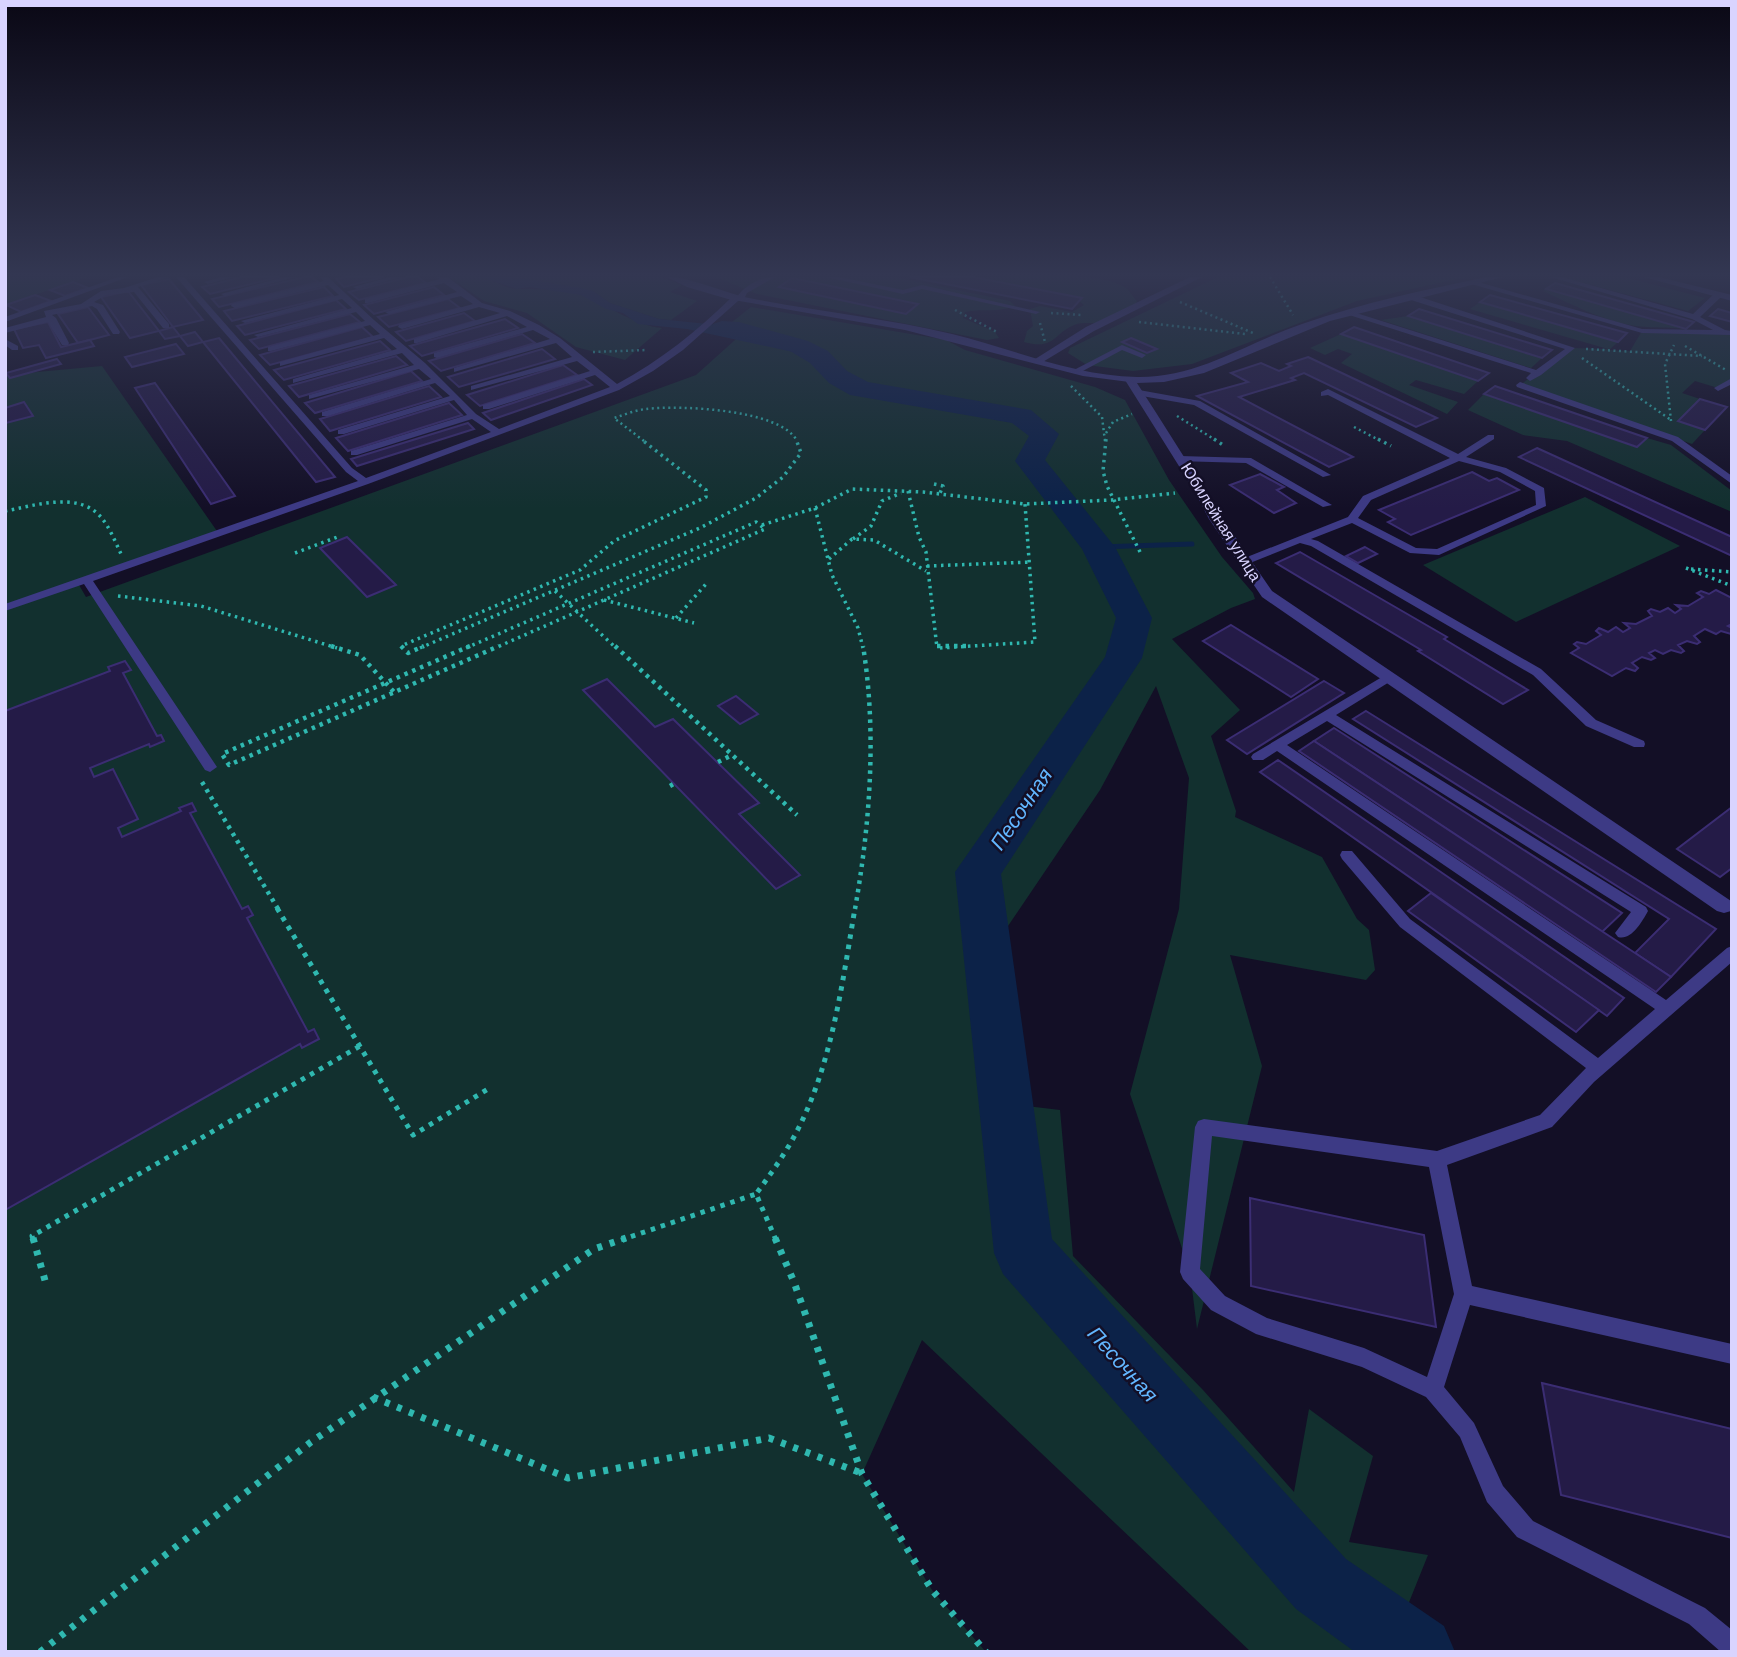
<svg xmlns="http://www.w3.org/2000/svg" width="1737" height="1657" viewBox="0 0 1737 1657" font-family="Helvetica,sans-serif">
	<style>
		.green { fill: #12302f }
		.water { fill: #0c2248 }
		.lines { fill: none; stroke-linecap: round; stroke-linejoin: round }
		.stream { stroke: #0c2248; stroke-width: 5 }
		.river { fill: #0c2248; fill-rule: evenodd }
		.building { fill: #241b47; stroke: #3b2d73; stroke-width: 2 }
		.path-far4 { stroke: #2fb8b0; stroke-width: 2.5; stroke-dasharray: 2 3.5; stroke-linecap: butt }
		.path-far3 { stroke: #2fb8b0; stroke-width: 3.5; stroke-dasharray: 2.5 4.5; stroke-linecap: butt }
		.path-far2 { stroke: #2fb8b0; stroke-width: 4.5; stroke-dasharray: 3.5 5; stroke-linecap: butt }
		.path-far1 { stroke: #2fb8b0; stroke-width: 5; stroke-dasharray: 4.5 6; stroke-linecap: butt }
		.path { stroke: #2fb8b0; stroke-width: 7; stroke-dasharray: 5 8; stroke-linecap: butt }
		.service { fill: #3d3a85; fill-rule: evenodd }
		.minor { fill: #3d3a85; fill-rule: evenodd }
		.tertiary { fill: #3d3a85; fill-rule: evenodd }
		.labels { text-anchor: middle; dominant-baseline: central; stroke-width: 5; stroke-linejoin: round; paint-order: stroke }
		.far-street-label { font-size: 16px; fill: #d9d4ff; stroke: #130f26 }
		.water-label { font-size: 21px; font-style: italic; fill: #62b6ff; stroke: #130f26 }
	</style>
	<rect width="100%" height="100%" fill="#130f26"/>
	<g class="green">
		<path d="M5,277H87L5,305Z"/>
		<path d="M449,277C460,277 472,275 482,277C494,280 506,289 518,289C536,289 566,289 583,296C607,305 636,326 662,328L625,360L576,347L527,313L484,301Z"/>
		<path d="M514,277H661L682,285L670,292L697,301L671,320L659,319L610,303L593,291Z"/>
		<path d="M716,277H895L1010,301L1015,306C999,313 982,308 965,312L963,318L995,332L999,338L987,340L757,294Z"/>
		<path d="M970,277C1007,277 1097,269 1126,288C1130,291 1133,297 1137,301L1134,307C1123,312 1111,321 1099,323C1092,324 1085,322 1077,324C1053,332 1056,351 1024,342L1027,331L1033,326L1030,309L1040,306L1072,312L1084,305L1075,298Z"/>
		<path d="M1218,277H1466L1357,301L1192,364L1133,371L1087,365L1068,353L1070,348Z"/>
		<path d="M1562,277H1624L1705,298L1688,311Z"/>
		<path d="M1546,289L1686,329C1672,327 1660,328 1647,327C1613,326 1573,305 1543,291Z"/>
		<path d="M1480,302L1618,342L1609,350L1630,351L1642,331L1732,333V381L1718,388L1695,381L1682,393L1700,399L1678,421L1705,430L1692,444L1520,385L1571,348L1608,349L1470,309Z"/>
		<path d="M751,307L946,340L965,350L1095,387L1125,400L1169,480L1222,557L1253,593L1255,599L1231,608L1172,639L1240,710L1211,736L1236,811L1235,817L1322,857L1357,919L1369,930L1375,970L1366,980L1230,955L1262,1066L1197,1329L1190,1272L1130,1094L1179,909L1189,778L1156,686L1100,790L1008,926L986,1101L1060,1110L1073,1256L1203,1390L1294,1492L1309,1409L1373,1456L1349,1542L1428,1555L1389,1652H1251L922,1340L862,1474L932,1590L986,1652H5V375L102,366L219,534L79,585L86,597L696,375L735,340L744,329L727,326Z"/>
		<path d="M1408,316L1542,358L1531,368L1381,320Z"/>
		<path d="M1341,334L1478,381L1464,394L1416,380L1409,385L1458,402L1447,414L1341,363L1352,354L1338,349L1325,355L1310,348Z"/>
		<path d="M1484,394L1637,447L1647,438L1671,445L1732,491V512L1567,441L1523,435L1468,410Z"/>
		<path d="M1585,497L1680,546L1516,622L1423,565Z"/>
	</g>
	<path class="water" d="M481,277H514L581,288L593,291L610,303L659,319L727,326L777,337L793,352L687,329L638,324L623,313L606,309L581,295L529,287L517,289Z"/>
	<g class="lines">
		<path class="stream" d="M1098,547L1192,544"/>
		<path class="river" d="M722,321L739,322L808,341L828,351L847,371L868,382L1031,410L1059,434L1045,460L1115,547L1152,618L1142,658L1001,874L1052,1239L1346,1559L1444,1626L1455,1652H1355L1296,1609L1003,1274L994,1253L955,872L1105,657L1116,618L1082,549L1015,461L1029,436L1012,423L850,395L829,383L810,363L790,351L738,337L713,334L709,329L713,324Z"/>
	</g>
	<g class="building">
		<path d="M242,277H279L210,294L202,287Z"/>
		<path d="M305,277H312L318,282L219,307L212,299Z"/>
		<path d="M346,277H384L344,287L336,279Z"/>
		<path d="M408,277H418L426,283L359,300L349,292Z"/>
		<path d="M910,277H973L1082,298L1072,309Z"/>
		<path d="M792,278L918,304L906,314L779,287Z"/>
		<path d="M169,279L203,320L173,327L141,285Z"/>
		<path d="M73,282L88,288L65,296L50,290Z"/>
		<path d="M1555,283L1694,322L1686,329L1546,289Z"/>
		<path d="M324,287L333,296L232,321L224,311Z"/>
		<path d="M434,287L444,295L374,314L364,305Z"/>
		<path d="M128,291L159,331L130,338L101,297Z"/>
		<path d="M35,295L51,301L21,312L6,305Z"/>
		<path d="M1490,295L1627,333L1618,342L1480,302Z"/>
		<path d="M448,299L460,308L389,327L378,317Z"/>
		<path d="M336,300L346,309L245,335L237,326Z"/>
		<path d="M88,307L109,335L78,343L58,314Z"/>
		<path d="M1419,309L1552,350L1542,358L1408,316Z"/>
		<path d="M1718,309L1732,313V322L1710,316Z"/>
		<path d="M464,313L475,321L406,341L396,332Z"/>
		<path d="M350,314L360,322L259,349L250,340Z"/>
		<path d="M505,319L518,328L422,356L410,346Z"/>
		<path d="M48,322L61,347L90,340L94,346L46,358L39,345L23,348L14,329Z"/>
		<path d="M173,327L180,336L165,339L159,331Z"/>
		<path d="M362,327L373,337L270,365L260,355Z"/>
		<path d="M1354,327L1489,373L1478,381L1341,334Z"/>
		<path d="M195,332L203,342L188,346L180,336Z"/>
		<path d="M522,334L535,343L441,371L429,361Z"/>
		<path d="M219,338L335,477L316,482L203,342Z"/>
		<path d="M1131,338L1157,349L1147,353L1122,342Z"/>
		<path d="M380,341L390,350L284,380L274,370Z"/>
		<path d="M176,344L184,354L132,367L125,357Z"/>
		<path d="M542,349L555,359L459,387L448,377Z"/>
		<path d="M396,356L407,365L299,397L289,386Z"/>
		<path d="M1308,357L1437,418L1416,427L1304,373L1291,378L1295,380L1239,397L1353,457L1329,467L1197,396L1248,382L1231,373L1261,363L1279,371L1291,366L1287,364Z"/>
		<path d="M57,359L61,364L10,378L6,373Z"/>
		<path d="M563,365L577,375L480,406L467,395Z"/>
		<path d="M411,371L422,381L315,413L305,403Z"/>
		<path d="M584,379L592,385L491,420L483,413Z"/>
		<path d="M155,383L235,496L211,504L135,388Z"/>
		<path d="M429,386L441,397L330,431L320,419Z"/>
		<path d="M1495,386L1647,438L1637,447L1484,394Z"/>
		<path d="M1700,399L1727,407L1705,430L1678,421Z"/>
		<path d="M24,402L33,416L6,423L5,408Z"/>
		<path d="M449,403L462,415L348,451L336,438Z"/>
		<path d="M468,423L474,429L357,466L351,459Z"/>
		<path d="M1537,448L1732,537V556L1519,457Z"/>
		<path d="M1472,472L1489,481L1497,478L1519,490L1411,535L1388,522L1395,519L1379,510Z"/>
		<path d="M1260,474L1284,487L1277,490L1296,503L1274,513L1230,485Z"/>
		<path d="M347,537L396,585L367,597L320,548Z"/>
		<path d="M1365,547L1377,554L1358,563L1346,556Z"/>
		<path d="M1300,552L1447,637L1444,639L1528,690L1503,704L1418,651L1421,650L1276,563Z"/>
		<path d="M1716,590L1732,598V624L1728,626L1732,628L1731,634L1721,631L1716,634L1705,629L1694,636L1700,642L1697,644L1687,641L1678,645L1684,651L1681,653L1671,650L1663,654L1655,650L1649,653L1655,658L1651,660L1642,657L1632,663L1638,668L1635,671L1626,668L1612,676L1571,653L1579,648L1574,644L1577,642L1586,644L1601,635L1596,631L1599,628L1608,632L1616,627L1623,632L1630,628L1624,623L1636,624L1652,616L1648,611L1651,609L1660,612L1668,608L1675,613L1681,609L1676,605L1688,606L1703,597L1697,593L1701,591L1709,594Z"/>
		<path d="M1231,625L1318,679L1291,697L1203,641Z"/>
		<path d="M125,661L131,670L123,673L157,736L161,735L164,741L150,747L149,744L90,768L94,777L113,769L138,819L118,828L122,837L181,811L179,808L192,803L196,811L190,813L242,909L248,906L253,915L247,918L308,1032L314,1029L319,1039L302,1048L300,1044L5,1210V711L110,671L108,667Z"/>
		<path d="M607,679L655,727L673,719L759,803L739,814L800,875L776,889L583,690Z"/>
		<path d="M1324,681L1344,693L1247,754L1227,740Z"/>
		<path d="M736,696L758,714L740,724L718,706Z"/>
		<path d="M1366,711L1716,929L1671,977L1635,953L1669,919L1353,719Z"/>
		<path d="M1334,728L1622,913L1602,932L1314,741Z"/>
		<path d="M1314,741L1635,953L1671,977L1656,992L1299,751Z"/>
		<path d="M1278,760L1624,998L1607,1016L1260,772Z"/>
		<path d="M1732,807V868L1720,877L1677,849Z"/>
		<path d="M1431,893L1599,1010L1576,1032L1408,911Z"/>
		<path d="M1250,1198L1424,1235L1436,1327L1251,1286Z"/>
		<path d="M1542,1383L1732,1429V1538L1561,1495Z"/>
	</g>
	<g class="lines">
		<g class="path-far4">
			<path d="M1270,277L1293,315"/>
			<path d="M1180,302L1253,333"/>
			<path d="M955,310L997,332"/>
			<path d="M1051,313L1081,315"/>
			<path d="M1139,322L1245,334"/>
			<path d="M1040,323L1045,342"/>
			<path d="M1685,346L1726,370"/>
			<path d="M1586,349L1702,356"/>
			<path d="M593,352L646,350"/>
			<path d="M1582,358L1671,420"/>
			<path d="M1071,386L1102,417L1105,441"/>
			<path d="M1177,416L1217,441"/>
			<path d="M1671,421L1665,364L1674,345"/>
			<path d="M1354,427L1381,441"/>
			<path d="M1106,433L1113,422L1132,414"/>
			<path d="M644,441L614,418C624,415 635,410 646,409C679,405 781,409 797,441"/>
		</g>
		<g class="path-far3">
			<path d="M1106,439L1103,471L1107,486L1141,554"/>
			<path d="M1214,439L1223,445"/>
			<path d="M1378,439L1391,446"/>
			<path d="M934,484L943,486L940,493"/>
			<path d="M908,491L919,537L926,552L937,648"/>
			<path d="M815,508L832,575L858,628L863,648"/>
			<path d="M5,511C33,506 77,491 100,516C109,526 115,541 121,554"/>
			<path d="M762,525L815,508L852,489L923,492L1025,504L1112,500L1175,493"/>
			<path d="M853,539L871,526L882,501L901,493"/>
			<path d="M295,553L340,536"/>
			<path d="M829,559L852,539L874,540L926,571"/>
			<path d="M927,566L1031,562"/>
			<path d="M1686,568L1732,586"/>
			<path d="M1691,569L1732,572"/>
			<path d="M555,591L616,648"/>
			<path d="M118,596L201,606L337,648"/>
			<path d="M604,600L694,623"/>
			<path d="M676,618L706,584"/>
			<path d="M403,648L401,646L580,570L614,541L706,497V490L641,439"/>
			<path d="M420,648L700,528L756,498L783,477L801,453L796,439"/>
			<path d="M466,648L756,522L765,529L495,648"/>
			<path d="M940,648L1035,642L1025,504"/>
		</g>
		<g class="path-far2">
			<path d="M331,646L360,655L394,692"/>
			<path d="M401,646L408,653L424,646"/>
			<path d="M470,646L222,754L229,765L499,646"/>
			<path d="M615,646L797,815"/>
			<path d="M937,646H968"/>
			<path d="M718,762L732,755"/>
			<path d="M202,782L278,909"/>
			<path d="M670,786L675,783"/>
			<path d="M855,909C870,824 877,732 863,646"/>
		</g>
		<g class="path-far1">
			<path d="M277,908L413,1135L488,1089"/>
			<path d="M33,1240L32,1236L360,1046"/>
			<path d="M621,1240L756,1194"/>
			<path d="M776,1240L756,1194C773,1171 790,1147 802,1121C833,1056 843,979 855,908"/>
		</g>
		<g class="path">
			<path d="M33,1238L46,1284"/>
			<path d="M775,1238L794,1282L862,1474L932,1590L986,1652"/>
			<path d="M373,1397L568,1478L769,1438L861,1473"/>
			<path d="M40,1652L311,1442L594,1249L626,1238"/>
		</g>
		<g class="service">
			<path d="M118,277H128L5,322V317Z"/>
			<path d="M158,277H169L138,287L169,324V328H163L134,292L106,295L94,302L103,305L120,332L119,334H113L97,309L92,306L52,315L56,318L69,343L68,345H62L48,322L5,333V328L46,317L44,311L81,304L101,291L124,288Z"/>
			<path d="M176,277H184L352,468L366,478L491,432L472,419L357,455H351V451L467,415L454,400L344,434H338V430L450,396L435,383L328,416H322V412L431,379L419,369L309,399V395L414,365L402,353L293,383V379L397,349L384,338L280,366V362L380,334L370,325L271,351H268V347L365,321L356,312L258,337L254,335L352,308L342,299L245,323L241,321L339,295L328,285L235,308L231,306L232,304L324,281L320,277H328L374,320L425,363L476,414L499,429L610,387L595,375L489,409H483V405L590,371L577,361L471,390V386L572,357L556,343L454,372V368L550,339L533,330L437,358L434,357V353L527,327L507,316L417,343H414V339L500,313L479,307L402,329L398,327L399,325L473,304L461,296L389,314L385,312L457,292L444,283L368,303H365V299L440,279L437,277L449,278L482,303L510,311L539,325L560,338L617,384C660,361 697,331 732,297H737C744,286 762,276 775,277L747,293L743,301H738L683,350L653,371L619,390L368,484L93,581L217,767L210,772L205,770L84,584L5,611V604L358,481L346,472Z"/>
			<path d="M221,277H234L208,284L204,282Z"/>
			<path d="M284,277H296L225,296L221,294Z"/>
			<path d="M390,277H402L357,289L353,287Z"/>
			<path d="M826,277H839L903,290L922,285L1040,312L1036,314L922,289L903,294Z"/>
			<path d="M1551,277H1562L1693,314L1715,293H1721V297L1700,317L1725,330L1732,331V335L1642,333L1468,283L1475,281L1642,329L1713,330L1692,319Z"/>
			<path d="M1408,295H1414L1575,348L1541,375L1530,381L1526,378L1531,373L1343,313L1350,311L1536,370L1565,349L1408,299Z"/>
			<path d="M5,339L18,346V350H12L5,345Z"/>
			<path d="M1122,345L1146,355L1142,358L1122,350L1079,373L1072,371Z"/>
			<path d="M1732,378V384L1718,391L1714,388Z"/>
			<path d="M1520,382L1678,437L1732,476V484L1672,441L1517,387L1516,385Z"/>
			<path d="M1328,389L1458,454L1488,435H1494V439L1466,457L1506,468L1544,488L1546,506L1439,555L1410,553L1352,523L1311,539L1318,541L1541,669L1596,720L1644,741L1645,744L1644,747H1634L1586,726L1533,675L1311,546L1300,543L1250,563H1242V559L1348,517L1363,496L1450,458L1328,395L1321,396V392ZM1459,461L1500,472L1535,491L1536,505L1437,549L1416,548L1358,518L1371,500Z"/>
			<path d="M1139,390L1200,401L1331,475L1323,477L1194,405L1136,395L1135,393Z"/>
			<path d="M1180,456L1251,458L1332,505L1323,507L1246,463L1177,461L1175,459Z"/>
			<path d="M1387,674L1393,678L1391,681L1336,715L1646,907L1648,911C1642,922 1631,941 1618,937L1615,933L1631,912L1327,721L1287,745L1666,1000L1727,948L1732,946V962L1594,1082L1552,1127L1447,1165L1472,1286L1732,1344V1364L1470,1305L1444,1387L1474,1423L1503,1486L1533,1521L1705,1608L1732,1630V1652H1721L1689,1624L1517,1537L1487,1502L1460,1437L1426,1397L1362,1367L1256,1334L1211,1310L1183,1279L1180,1272L1195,1127L1198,1121L1204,1119L1437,1151L1540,1115L1586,1068L1400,927L1342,859L1340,855L1342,851H1352L1410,919L1598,1058L1655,1009L1277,751L1263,760H1253L1251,757L1253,754ZM1212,1136L1429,1167L1454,1294L1427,1377L1364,1348L1267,1318L1225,1296L1200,1269Z"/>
		</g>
		<g class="minor">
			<path d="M1190,277H1202L1094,331L1041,363L1032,361L1086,327Z"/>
			<path d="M1130,377L1135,380C1181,451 1224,522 1272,591L1731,901V911L1724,913L1717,911L1262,597L1209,519L1194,490L1125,380Z"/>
		</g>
		<g class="tertiary">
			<path d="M667,277C688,276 725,293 749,298C816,311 885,318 952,334C1013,349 1074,376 1137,377C1198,378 1246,343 1302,324C1362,303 1424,290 1486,277H1503L1330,321L1204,373L1164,382L1137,383L1083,376L905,330L728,299L687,287Z"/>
			<path d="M1644,277H1659L1732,295V301Z"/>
		</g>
	</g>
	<linearGradient id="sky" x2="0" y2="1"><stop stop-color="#0a0815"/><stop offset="0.54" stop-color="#333752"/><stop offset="1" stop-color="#333752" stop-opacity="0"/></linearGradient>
	<rect width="1737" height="509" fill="url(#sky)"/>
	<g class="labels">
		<g class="far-street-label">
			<text transform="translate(1221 522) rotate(58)">Юбилейная улица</text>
		</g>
		<g class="water-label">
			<text transform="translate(1021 809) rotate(-56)">Песочная</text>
			<text transform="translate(1123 1364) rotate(48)">Песочная</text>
		</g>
	</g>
	<rect width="1737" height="1657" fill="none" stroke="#d9d4ff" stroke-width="14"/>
</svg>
